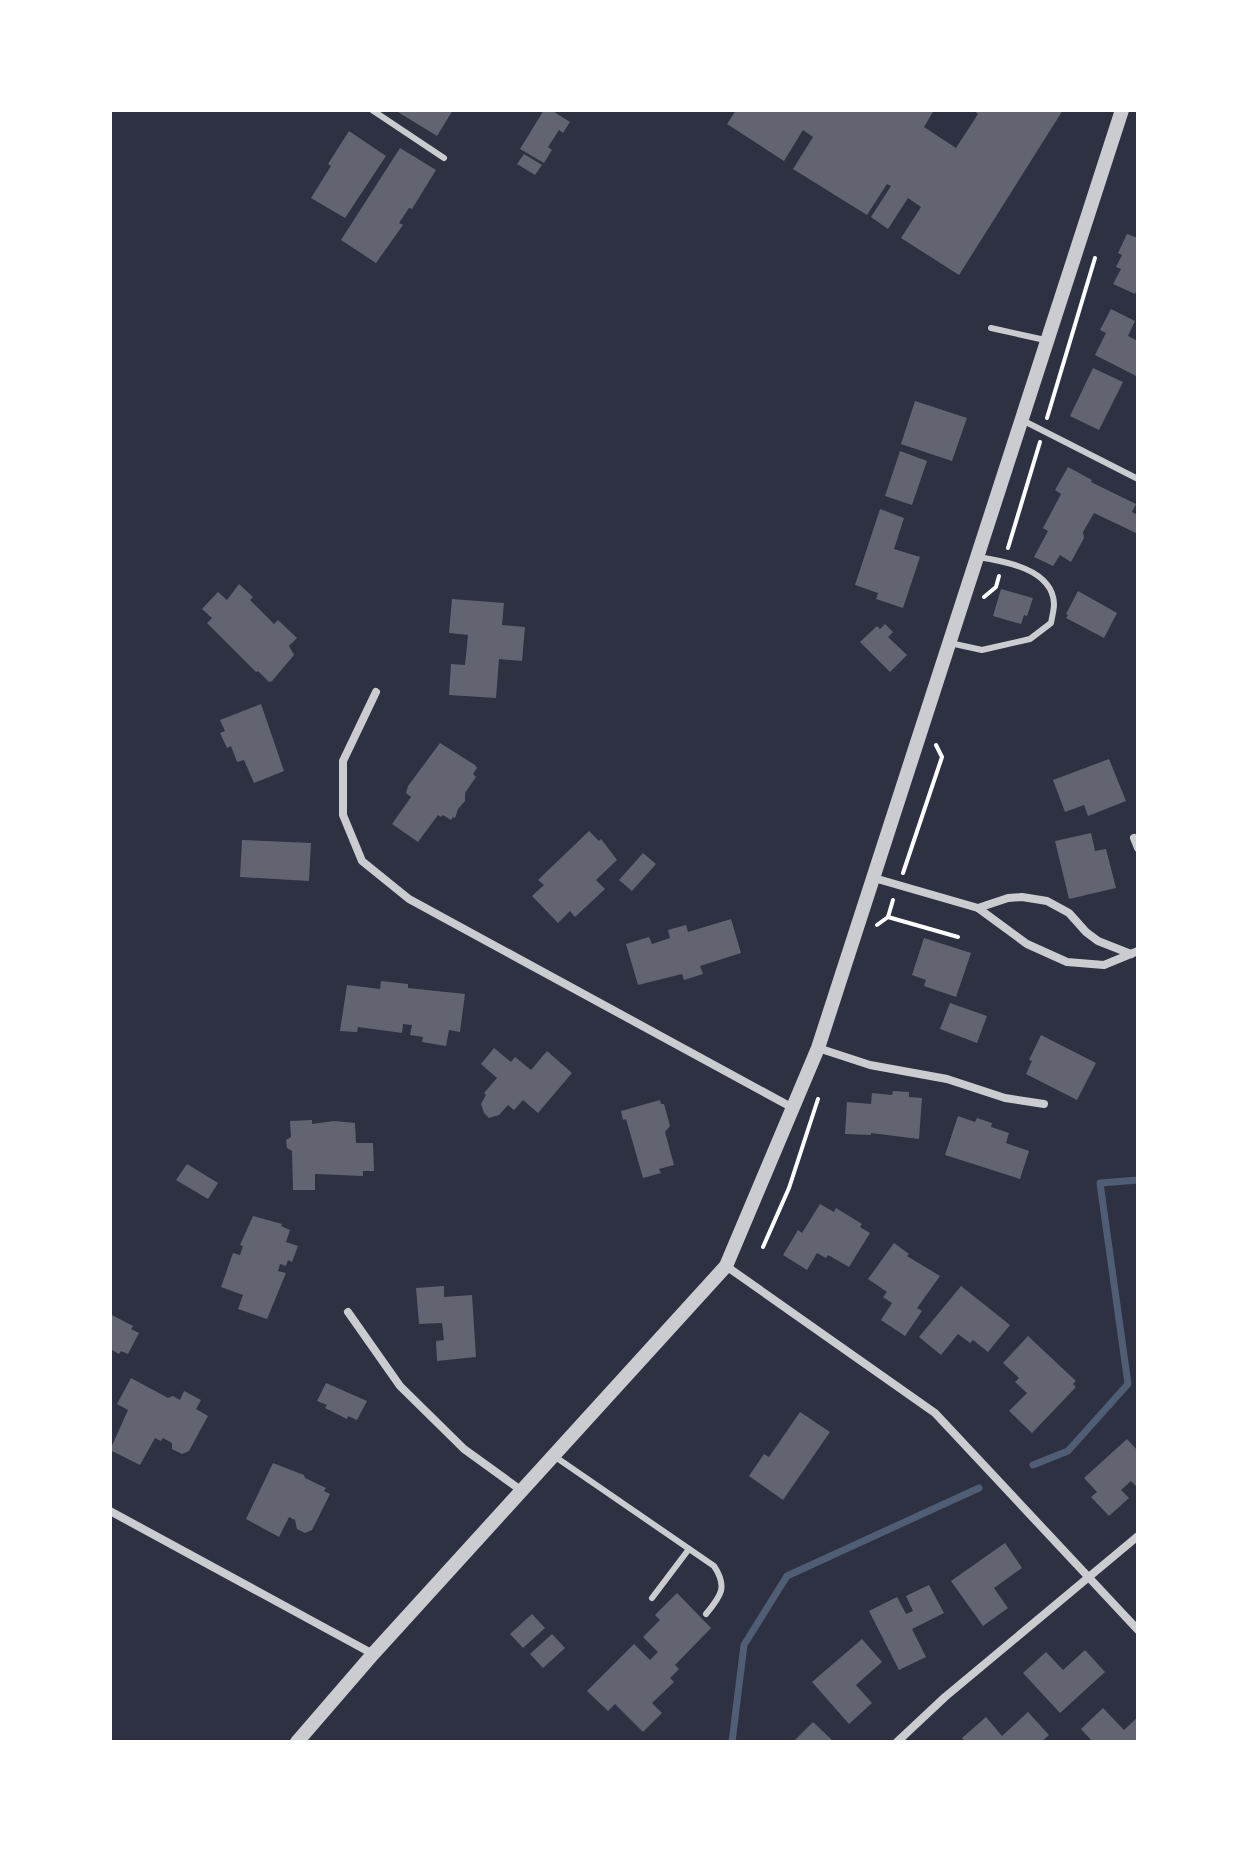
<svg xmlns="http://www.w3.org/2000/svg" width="1248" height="1852" viewBox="0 0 1248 1852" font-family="Karla,sans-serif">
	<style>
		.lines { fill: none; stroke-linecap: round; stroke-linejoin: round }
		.stream { stroke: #4f5d75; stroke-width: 7 }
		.building { fill: #626471 }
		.path { stroke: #fff; stroke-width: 4 }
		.service { stroke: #caccd0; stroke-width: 6 }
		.minor { stroke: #caccd0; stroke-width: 8 }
		.tertiary { stroke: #caccd0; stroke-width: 14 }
	</style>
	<rect width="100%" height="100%" fill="#2d3142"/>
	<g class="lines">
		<g class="stream">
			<path d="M1033,1465L1068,1451L1128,1384L1100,1183L1138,1180"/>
			<path d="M732,1742L744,1645L787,1576L979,1488"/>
		</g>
	</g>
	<g class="building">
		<path d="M400,110H453L437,136L398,112Z"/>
		<path d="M544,110H551L570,122L563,133L559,130L548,147L552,150L544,163L520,149Z"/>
		<path d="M736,110H934L924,127L956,148L978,114L973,110H1063L959,275L901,238L921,207L908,198L888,229L871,217L891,186L887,184L867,215L793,169L813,137L803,130L784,161L727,124Z"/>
		<path d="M349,131L386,156L345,218L311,198L331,166L328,164Z"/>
		<path d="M400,148L436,170L412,209L409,208L399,223L403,225L376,263L341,240Z"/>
		<path d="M524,154L542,165L535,175L517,164Z"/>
		<path d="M1127,234L1138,238V287L1135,294L1113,284L1121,269L1116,267L1122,255L1118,253Z"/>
		<path d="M1111,309L1135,321L1128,336L1138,341V377L1095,355L1106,333L1100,330Z"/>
		<path d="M1093,368L1123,382L1099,430L1070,416Z"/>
		<path d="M915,401L967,418L952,461L901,444Z"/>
		<path d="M900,451L927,461L912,505L885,496Z"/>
		<path d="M1068,467L1092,480L1091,482L1136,504L1132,512L1138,515V534L1094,513L1083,532L1084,538L1071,562L1060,555L1053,566L1034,557L1048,531L1043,528L1061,494L1055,490Z"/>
		<path d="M880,509L904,518L894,549L920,557L903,608L876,599L878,593L855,585Z"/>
		<path d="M239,584L253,597L250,600L274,624L278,620L297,638L289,646L294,655L272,681L269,682L258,671L256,672L207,623L212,618L202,609L218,592L227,600Z"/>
		<path d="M1001,589L1033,598L1027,616L1024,615L1021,624L993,616Z"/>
		<path d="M1078,591L1117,613L1104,638L1066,618L1068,615L1066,614Z"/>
		<path d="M452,599L504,603L502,625L525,627L522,661L499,659L496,698L449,695L451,664L465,665L468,635L449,633Z"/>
		<path d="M885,624L893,632L888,637L907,655L890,672L860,642L877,626L880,629Z"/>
		<path d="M261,704L284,771L254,783L244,760L237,762L231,746L227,748L220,733L225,731L220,720Z"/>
		<path d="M440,743L475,765L477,768L473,774L476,777L465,793V801L458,809L455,818L453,817L451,820L443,815L441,817L438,815L418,842L392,824L411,797L406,793L408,786Z"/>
		<path d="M1109,759L1126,801L1088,816L1084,805L1065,812L1053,780Z"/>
		<path d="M589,831L599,841L601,839L617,860L596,880L605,889L575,917L570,911L558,923L532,896L544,885L538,880Z"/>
		<path d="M1091,833L1095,851L1106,849L1116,888L1069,899L1055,841Z"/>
		<path d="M242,840L311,843L309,881L240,877Z"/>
		<path d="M643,853L656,864L632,891L619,880Z"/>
		<path d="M731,919L741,953L700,966L703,974L684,980L682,974L638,985L626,944L649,937L652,944L670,938L668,930L686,925L688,932Z"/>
		<path d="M924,938L971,953L956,997L924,986L926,980L912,975Z"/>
		<path d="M381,981L408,984V988L465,994L460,1032L449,1030L446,1046L422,1042L423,1037L410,1035L412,1025L403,1024L402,1033L358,1027L357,1032L340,1031L347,985L380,989Z"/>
		<path d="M950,1003L987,1016L977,1043L940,1029Z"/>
		<path d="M1041,1035L1096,1063L1077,1100L1026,1074L1032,1061L1029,1060Z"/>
		<path d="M494,1048L511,1062L515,1057L531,1070L547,1051L572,1073L538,1113L523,1100L514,1110L508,1105L499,1115L489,1118L484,1113L481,1104L486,1095L484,1093L497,1078L481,1064Z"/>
		<path d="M893,1091L909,1092V1097L922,1098L919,1139L871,1133V1135L845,1134L847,1102L871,1104L872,1093L892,1095Z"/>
		<path d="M660,1100L661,1104H664L670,1126L665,1132L674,1165L659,1169L661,1173L643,1178L626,1119L623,1120L621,1111Z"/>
		<path d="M958,1116L975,1122L977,1118L992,1123L991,1127L1009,1133L1006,1143L1029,1151L1020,1179L945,1155Z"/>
		<path d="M312,1120V1124L334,1121L355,1123L356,1143H373L374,1171H363V1176L315,1174V1190H293L292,1151L287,1148L286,1140L291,1137L290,1121Z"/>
		<path d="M187,1164L218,1183L208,1199L176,1180Z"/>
		<path d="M820,1204L834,1212L836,1208L862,1224L860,1227L870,1233L849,1267L828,1255L826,1258L817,1253L807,1270L783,1255L798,1230L802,1233Z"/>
		<path d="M253,1216L282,1224L281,1226L290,1230L286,1242L298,1246L292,1262L288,1260L286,1266L280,1264L278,1271L286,1273L267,1319L238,1309L243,1295L221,1287L233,1253L240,1255L243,1246L240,1245Z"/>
		<path d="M894,1243L909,1254L907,1256L940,1276L917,1308L922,1311L905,1336L881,1320L892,1303L883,1297L887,1292L868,1279Z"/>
		<path d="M444,1286V1297L472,1295L476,1357L437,1361L436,1341L444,1340L442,1323L419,1324L416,1288Z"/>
		<path d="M961,1286L1010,1325L988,1352L973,1340L970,1343L958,1334L941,1355L919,1337Z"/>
		<path d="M110,1314L133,1326L131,1329L139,1333L128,1354L121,1351L119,1354L110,1349Z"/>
		<path d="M1028,1336L1076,1381L1073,1384L1076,1387L1032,1433L1009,1411L1027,1393L1015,1382L1019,1378L1003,1363Z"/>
		<path d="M131,1378L168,1398L173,1396L180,1400L184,1391L201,1400L196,1409L208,1416L189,1451L182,1454L172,1449V1443L163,1438L161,1441L155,1438L140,1465L110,1450L128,1410L117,1404Z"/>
		<path d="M326,1383L367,1401L357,1420L348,1416L347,1419L325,1408L327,1405L317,1401Z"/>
		<path d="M800,1412L830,1432L783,1500L749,1476L764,1454L769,1457Z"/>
		<path d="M1127,1439L1138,1451V1488L1131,1481L1121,1490L1129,1498L1109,1516L1091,1497L1097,1492L1084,1478Z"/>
		<path d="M273,1463L304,1475L305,1478L326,1488L324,1491L330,1494L312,1530L305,1533L297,1529L295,1520L289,1517L279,1537L246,1519Z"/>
		<path d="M1005,1543L1022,1568L994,1588L1008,1608L983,1626L951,1581Z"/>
		<path d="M929,1585L944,1613L912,1629L926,1657L899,1670L869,1611L897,1597L906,1614L913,1611L906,1596Z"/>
		<path d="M677,1593L711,1628L675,1665L679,1669L670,1678L674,1682L652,1703L662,1713L643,1732L615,1704L608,1711L587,1691L634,1644L650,1660L658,1652L643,1637L660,1620L655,1615Z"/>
		<path d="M532,1614L545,1628L523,1648L510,1634Z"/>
		<path d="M552,1634L565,1648L543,1668L530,1654Z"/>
		<path d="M862,1639L882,1662L856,1685L872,1703L849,1724L812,1682Z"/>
		<path d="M1085,1650L1105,1672L1060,1713L1023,1673L1046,1652L1063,1670Z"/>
		<path d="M1103,1708L1124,1730L1138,1717V1742H1093L1081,1729Z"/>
		<path d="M1028,1712L1049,1735L1041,1742H965L962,1738L986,1717L1002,1736Z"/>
		<path d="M813,1722L834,1742H793Z"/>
	</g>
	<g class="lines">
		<g class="path">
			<path d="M1047,418L1095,258"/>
			<path d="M1008,548L1040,442"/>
			<path d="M984,597L996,587L999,576"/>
			<path d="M903,873L942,757L936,745"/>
			<path d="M888,917L958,937"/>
			<path d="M877,925L888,917L893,900"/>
			<path d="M763,1247L789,1188L818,1099"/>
		</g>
		<g class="service">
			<path d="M372,110L444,158"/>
			<path d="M991,328L1045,340"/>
			<path d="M1024,421L1138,479"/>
			<path d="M950,643L982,650L1030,639L1051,623C1052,617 1054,610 1054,604C1053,569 1004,561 978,557"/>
			<path d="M554,1456L714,1566C728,1587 721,1596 706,1614"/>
			<path d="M652,1598L689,1549"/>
		</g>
		<g class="minor">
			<path d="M376,692L343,761V815L362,861L409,899L793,1108"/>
			<path d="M1134,838L1138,848"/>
			<path d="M874,878L978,908L1027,944L1067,962L1104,965L1138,951"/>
			<path d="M978,908L1008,898L1022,897L1047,901L1069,913L1086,932L1098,941L1131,954"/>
			<path d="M818,1048L870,1065L947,1079L1005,1098L1044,1104"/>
			<path d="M726,1266L935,1413L1138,1630"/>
			<path d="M348,1312L400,1386L464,1449L522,1491"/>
			<path d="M110,1511L373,1654"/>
			<path d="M897,1742L945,1697L1138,1536"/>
		</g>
		<path class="tertiary" d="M297,1742L373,1654L726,1266L818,1048L1122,110"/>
	</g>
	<rect width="1248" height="1852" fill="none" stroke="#ffffff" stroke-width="224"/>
</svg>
